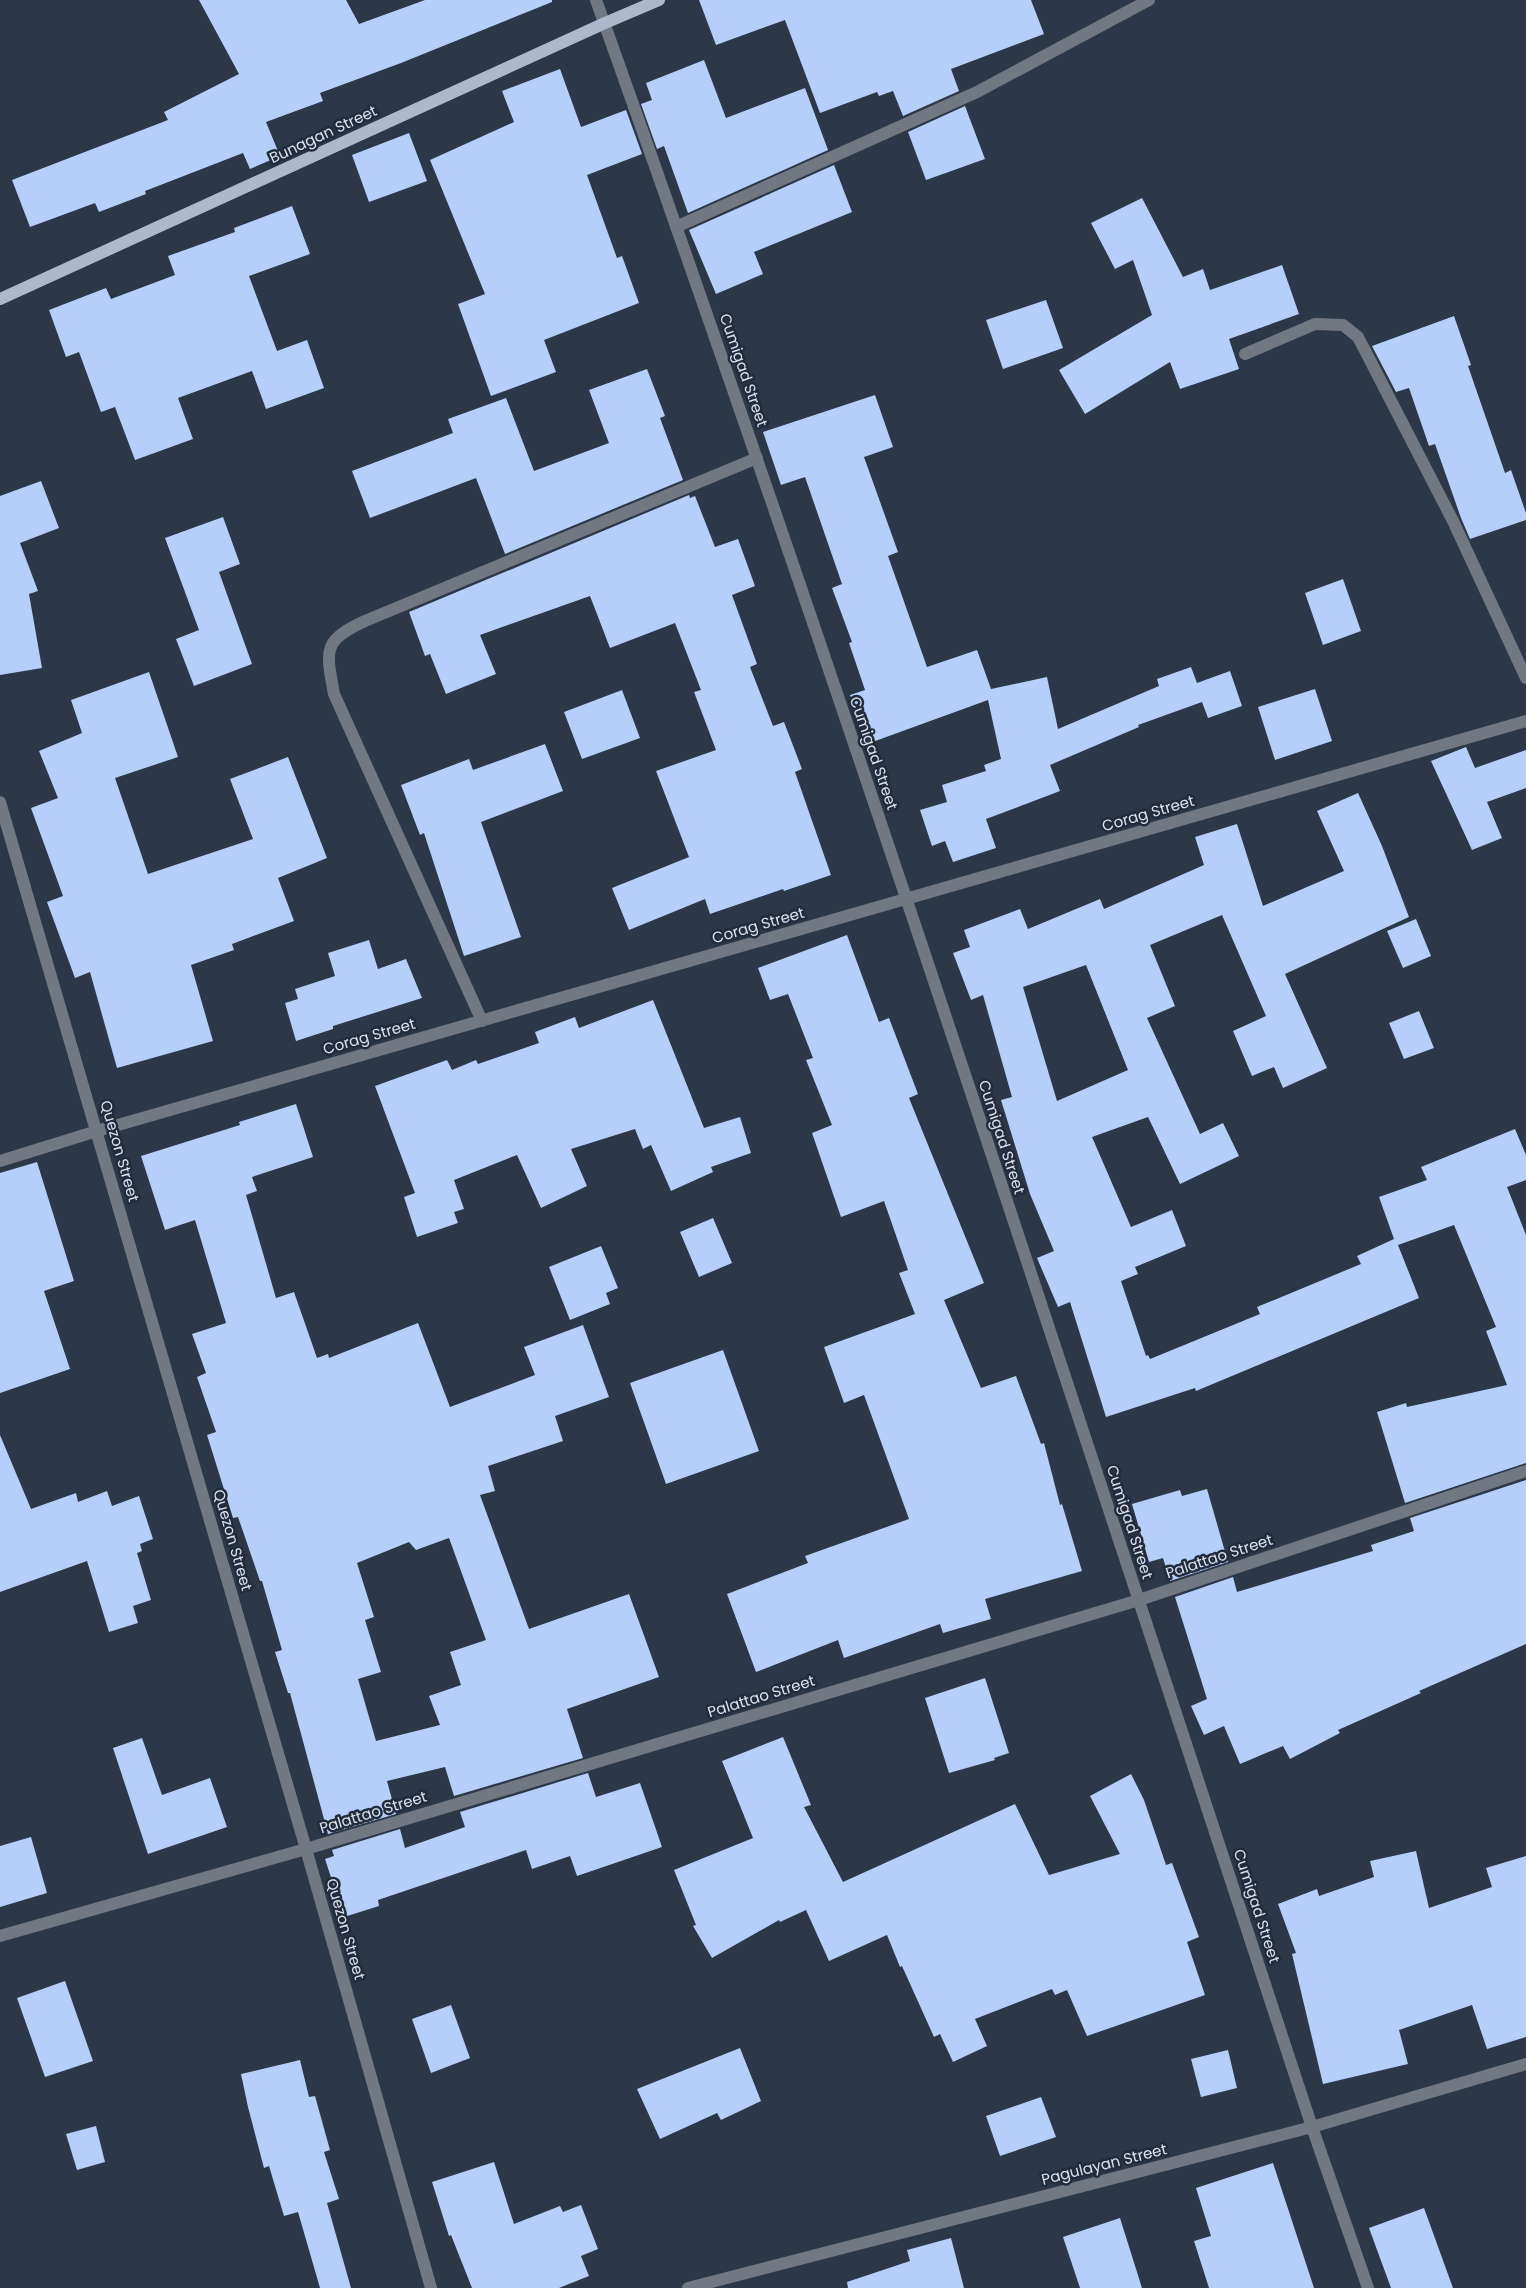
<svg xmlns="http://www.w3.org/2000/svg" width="1526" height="2288" viewBox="0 0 1526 2288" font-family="Poppins,sans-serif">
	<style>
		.building { fill: #b5cffa; fill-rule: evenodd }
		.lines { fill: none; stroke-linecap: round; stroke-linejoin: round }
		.minor { stroke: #727881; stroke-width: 12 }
		.major { stroke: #adb8cb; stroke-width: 12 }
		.labels { text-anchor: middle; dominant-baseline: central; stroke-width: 5; stroke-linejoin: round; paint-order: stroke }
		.street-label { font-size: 15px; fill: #dbe2ed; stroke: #222c3d }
	</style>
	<rect width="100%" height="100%" fill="#2c3748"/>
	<g class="building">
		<path d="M199,0H346L359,24L425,0H552V2L401,63L320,93L323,101L266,122L280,156L250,169L243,153L145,191L146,194L99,212L95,203L30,227L12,180L168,120L164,112L239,74Z"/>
		<path d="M699,0H1031L1044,34L951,69L959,91L903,116L893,91L879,96L877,92L820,113L785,20L716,45Z"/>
		<path d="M704,60L726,118L805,88L828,150L688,213L664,146L657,149L641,104L652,100L646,83Z"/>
		<path d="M560,69L581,127L626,110L642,154L587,175L617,258L622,256L639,303L544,340L556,372L491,396L458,304L485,294L430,160L514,122L502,91Z"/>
		<path d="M965,106L985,159L926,180L908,132Z"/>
		<path d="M409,133L427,181L369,202L352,155Z"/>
		<path d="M834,165L852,212L754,252L763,274L716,294L689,230Z"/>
		<path d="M1142,198L1183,277L1203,269L1210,290L1282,265L1299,314L1229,339L1239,369L1180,389L1170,362L1085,414L1059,370L1152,315L1133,260L1115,269L1091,223Z"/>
		<path d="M292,206L310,254L249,276L277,351L307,340L324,388L266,409L252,371L178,398L193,439L135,460L115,407L101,412L79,352L66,357L49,310L106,288L111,299L175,275L168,256L235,232L234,228Z"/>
		<path d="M1046,300L1063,348L1003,369L986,320Z"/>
		<path d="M1454,316L1471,365L1468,366L1505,473L1511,470L1526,513V520L1470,539L1461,518L1435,444L1429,446L1409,388L1396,392L1372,346Z"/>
		<path d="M647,369L665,416L660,418L683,480L505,554L476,478L370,518L352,471L453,433L448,419L506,398L534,471L609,443L589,390Z"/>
		<path d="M875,395L893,447L864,457L898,552L888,556L927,667L977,650L991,689L1047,677L1058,729L1159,686L1157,679L1191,667L1197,683L1230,671L1242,706L1208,718L1202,702L1138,725L1139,727L1050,765L1060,791L986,819L996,848L953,862L945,841L932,846L920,810L947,802L942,785L986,771L984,765L1001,759L988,700L867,744L850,695L865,690L849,643L852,642L832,588L842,584L805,477L781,485L763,432Z"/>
		<path d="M41,481L59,528L20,543L38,591L29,594L42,668L0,675V496Z"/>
		<path d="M689,495L690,498L695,496L715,547L738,539L755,586L732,595L757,664L750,667L773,726L784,722L802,769L795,772L831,875L784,891L783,889L710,914L705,899L629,930L612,888L689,857L656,771L716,750L694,692L701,690L675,623L610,648L590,596L480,635L496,674L446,694L430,654L425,656L409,612Z"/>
		<path d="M223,517L240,564L219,572L252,664L194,686L176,639L199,630L165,538Z"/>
		<path d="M1343,579L1361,631L1323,645L1305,593Z"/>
		<path d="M149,672L178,757L115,778L148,874L253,839L230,779L288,757L327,858L278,878L294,921L232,944L234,950L191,965L213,1041L117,1068L90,972L75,978L47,902L63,896L31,808L58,798L39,751L82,733L71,700Z"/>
		<path d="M1315,689L1332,741L1275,760L1258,707Z"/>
		<path d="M622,690L640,738L582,759L564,712Z"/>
		<path d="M545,744L563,791L481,822L521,937L464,956L424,833L420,835L401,785L469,759L473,770Z"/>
		<path d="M1466,747L1475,768L1526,750V788L1487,802L1502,838L1472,850L1431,761Z"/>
		<path d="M1358,793L1382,846L1409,917L1285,974L1327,1068L1283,1088L1274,1067L1252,1076L1233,1031L1266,1016L1222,915L1150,945L1175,1006L1147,1018L1200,1134L1223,1123L1239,1156L1180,1184L1148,1117L1092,1137L1131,1227L1172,1210L1186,1246L1135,1267L1138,1274L1121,1281L1146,1356L1148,1355L1150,1359L1260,1314L1257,1307L1361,1264L1357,1256L1394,1239L1379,1197L1427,1180L1421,1167L1515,1129L1526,1155V1180L1507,1187L1526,1235V1463L1405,1503L1377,1412L1406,1403L1407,1407L1507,1385L1486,1331L1496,1327L1454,1225L1398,1245L1419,1298L1196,1391L1195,1388L1106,1417L1070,1302L1058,1307L1037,1258L1054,1251L1030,1194L1001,1100L1012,1097L983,995L971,1000L953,953L970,947L964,930L1020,909L1028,929L1100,899L1104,909L1204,865L1195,837L1237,824L1263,906L1344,871L1317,811ZM1086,965L1128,1070L1057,1101L1023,987Z"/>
		<path d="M1416,919L1431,956L1403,968L1387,931Z"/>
		<path d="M847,935L879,1022L889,1018L918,1094L909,1098L984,1283L944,1300L981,1388L1016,1376L1041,1444L1044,1443L1060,1505L1062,1504L1082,1571L985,1599L991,1619L943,1633L940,1624L844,1658L838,1640L756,1672L727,1594L808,1563L805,1556L909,1519L864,1395L844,1403L824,1347L915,1314L899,1273L908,1270L884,1201L841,1217L812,1133L832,1125L806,1060L813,1058L788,994L770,1000L758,968Z"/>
		<path d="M369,940L378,969L406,959L422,998L333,1026V1029L296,1041L285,1003L298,999L295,989L335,976L328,953Z"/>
		<path d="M653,1000L704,1128L740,1117L751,1153L711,1167L713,1172L671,1191L651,1145L643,1149L635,1129L571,1149L587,1186L541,1208L517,1155L454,1180L464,1209L454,1212L458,1223L417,1237L404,1197L415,1193L375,1086L447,1060L452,1070L476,1060L478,1064L539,1043L535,1032L575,1017L579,1028Z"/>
		<path d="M1419,1011L1434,1048L1404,1059L1389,1023Z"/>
		<path d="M296,1104L313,1157L252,1177L257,1191L246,1195L276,1298L294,1292L317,1358L328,1354L329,1358L418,1323L450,1407L535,1375L524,1347L583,1325L609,1397L555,1416L563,1441L488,1466L495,1491L480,1495L529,1629L629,1594L659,1677L567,1709L583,1758L454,1796L445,1767L387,1781L396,1814L328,1834L290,1693H288L275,1652L282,1650L262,1581H260L238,1517L233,1518L207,1435L216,1432L197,1377L206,1373L192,1334L226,1323L195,1220L165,1230L141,1156L240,1125L239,1122ZM449,1538L486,1640L450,1652L461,1685L429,1696L440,1725L376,1741L358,1679L381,1672L365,1620L374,1617L357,1563L409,1542L416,1550Z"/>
		<path d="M37,1162L74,1281L44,1291L70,1369L0,1393V1173Z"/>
		<path d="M713,1218L732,1263L699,1277L680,1232Z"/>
		<path d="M601,1246L618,1288L606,1293L610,1304L570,1320L549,1267Z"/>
		<path d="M723,1350L759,1451L666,1484L630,1383Z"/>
		<path d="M0,1435L31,1509L76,1493L78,1502L107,1491L112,1506L139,1496L153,1539L140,1544L142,1551L137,1553L151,1600L133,1606L138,1623L109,1632L87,1561L0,1592Z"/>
		<path d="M1526,1480V1644L1419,1691L1421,1693L1338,1730L1340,1733L1290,1759L1283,1746L1240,1764L1224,1726L1204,1735L1191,1706L1207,1699L1175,1597L1233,1577L1237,1592L1373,1551L1371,1545L1414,1531L1410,1518Z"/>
		<path d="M1207,1489L1228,1562L1170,1581L1163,1558L1149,1562L1132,1504L1180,1490L1182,1496Z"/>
		<path d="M985,1678L1009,1753L994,1758L995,1760L949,1773L925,1698Z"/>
		<path d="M783,1737L811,1805L804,1807L843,1882L1015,1804L1049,1875L1120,1854L1090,1796L1131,1774L1144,1800L1166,1865L1172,1863L1199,1937L1187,1942L1205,1995L1087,2036L1067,1990L1055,1995L1052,1989L975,2019L987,2046L953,2062L940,2034L934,2037L902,1966L900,1967L887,1935L829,1961L806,1910L780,1922L779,1920L712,1958L693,1926L696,1925L674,1870L753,1838L722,1761Z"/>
		<path d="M142,1738L162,1795L210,1778L227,1827L148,1854L113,1748Z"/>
		<path d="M588,1773L596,1797L640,1783L662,1847L577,1876L570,1856L532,1869L526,1850L378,1900L379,1906L344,1917L325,1859L334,1856L332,1850L400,1829L405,1848L465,1827L460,1812Z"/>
		<path d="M31,1837L47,1893L0,1907V1846Z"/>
		<path d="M1416,1851L1429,1908L1492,1887L1486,1868L1526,1856V2037L1487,2049L1472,2005L1399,2030L1408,2064L1323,2084L1292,1954L1296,1953L1278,1904L1317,1889L1319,1896L1374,1877L1370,1861Z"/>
		<path d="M65,1981L93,2061L45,2077L17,1998Z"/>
		<path d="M451,2005L470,2058L431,2073L412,2019Z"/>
		<path d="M740,2048L761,2101L721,2120L717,2113L660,2139L637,2089Z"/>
		<path d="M1228,2050L1237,2088L1201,2097L1191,2059Z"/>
		<path d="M300,2060L309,2097L315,2096L330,2150L324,2152L339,2199L327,2203L351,2288H320L298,2212L284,2216L269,2166L264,2168L248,2107L241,2074Z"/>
		<path d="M1041,2097L1056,2137L1000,2156L986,2116Z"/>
		<path d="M96,2126L105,2162L77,2170L66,2134Z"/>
		<path d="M494,2162L514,2224L560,2206L563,2212L581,2205L598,2249L581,2256L589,2276L559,2288H472L451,2235L449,2236L432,2182Z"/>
		<path d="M1273,2163L1314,2288H1209L1194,2241L1211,2236L1196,2188Z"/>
		<path d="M1424,2208L1453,2288H1391L1369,2228Z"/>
		<path d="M1120,2218L1142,2288H1080L1063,2237Z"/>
		<path d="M951,2238L964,2288H848L847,2282L910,2261L907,2250Z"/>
	</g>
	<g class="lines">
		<g class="minor">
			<path d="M596,0C848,705 1078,1417 1312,2127L1368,2288"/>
			<path d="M676,227L977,92L1149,0"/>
			<path d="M1245,354L1315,324L1343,325L1358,337L1453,521L1526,678"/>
			<path d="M0,802L306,1849L431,2288"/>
			<path d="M482,1021L334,694C326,650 322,641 365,621L757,458"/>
			<path d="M0,1161L97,1131L1526,721"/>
			<path d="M0,1936L306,1849L1139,1600L1526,1471"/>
			<path d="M688,2288L1312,2127L1526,2064"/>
		</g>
		<path class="major" d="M0,299L605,23L659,0"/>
	</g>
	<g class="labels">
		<g class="street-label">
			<text transform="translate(323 134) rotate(-25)">Bunagan Street</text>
			<text transform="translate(744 370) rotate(71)">Cumigad Street</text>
			<text transform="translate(874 753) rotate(71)">Cumigad Street</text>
			<text transform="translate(1148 813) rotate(-16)">Corag Street</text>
			<text transform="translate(758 925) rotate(-16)">Corag Street</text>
			<text transform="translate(369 1036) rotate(-16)">Corag Street</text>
			<text transform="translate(1002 1137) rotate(72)">Cumigad Street</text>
			<text transform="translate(120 1151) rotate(74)">Quezon Street</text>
			<text transform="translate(1130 1522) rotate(72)">Cumigad Street</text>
			<text transform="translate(233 1540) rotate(74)">Quezon Street</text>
			<text transform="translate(1219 1556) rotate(-18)">Palattao Street</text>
			<text transform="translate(761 1696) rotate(-17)">Palattao Street</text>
			<text transform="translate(373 1812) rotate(-17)">Palattao Street</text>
			<text transform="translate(1257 1906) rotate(72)">Cumigad Street</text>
			<text transform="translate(346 1929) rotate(74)">Quezon Street</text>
			<text transform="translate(1104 2164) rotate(-14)">Pagulayan Street</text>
		</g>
	</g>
</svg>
